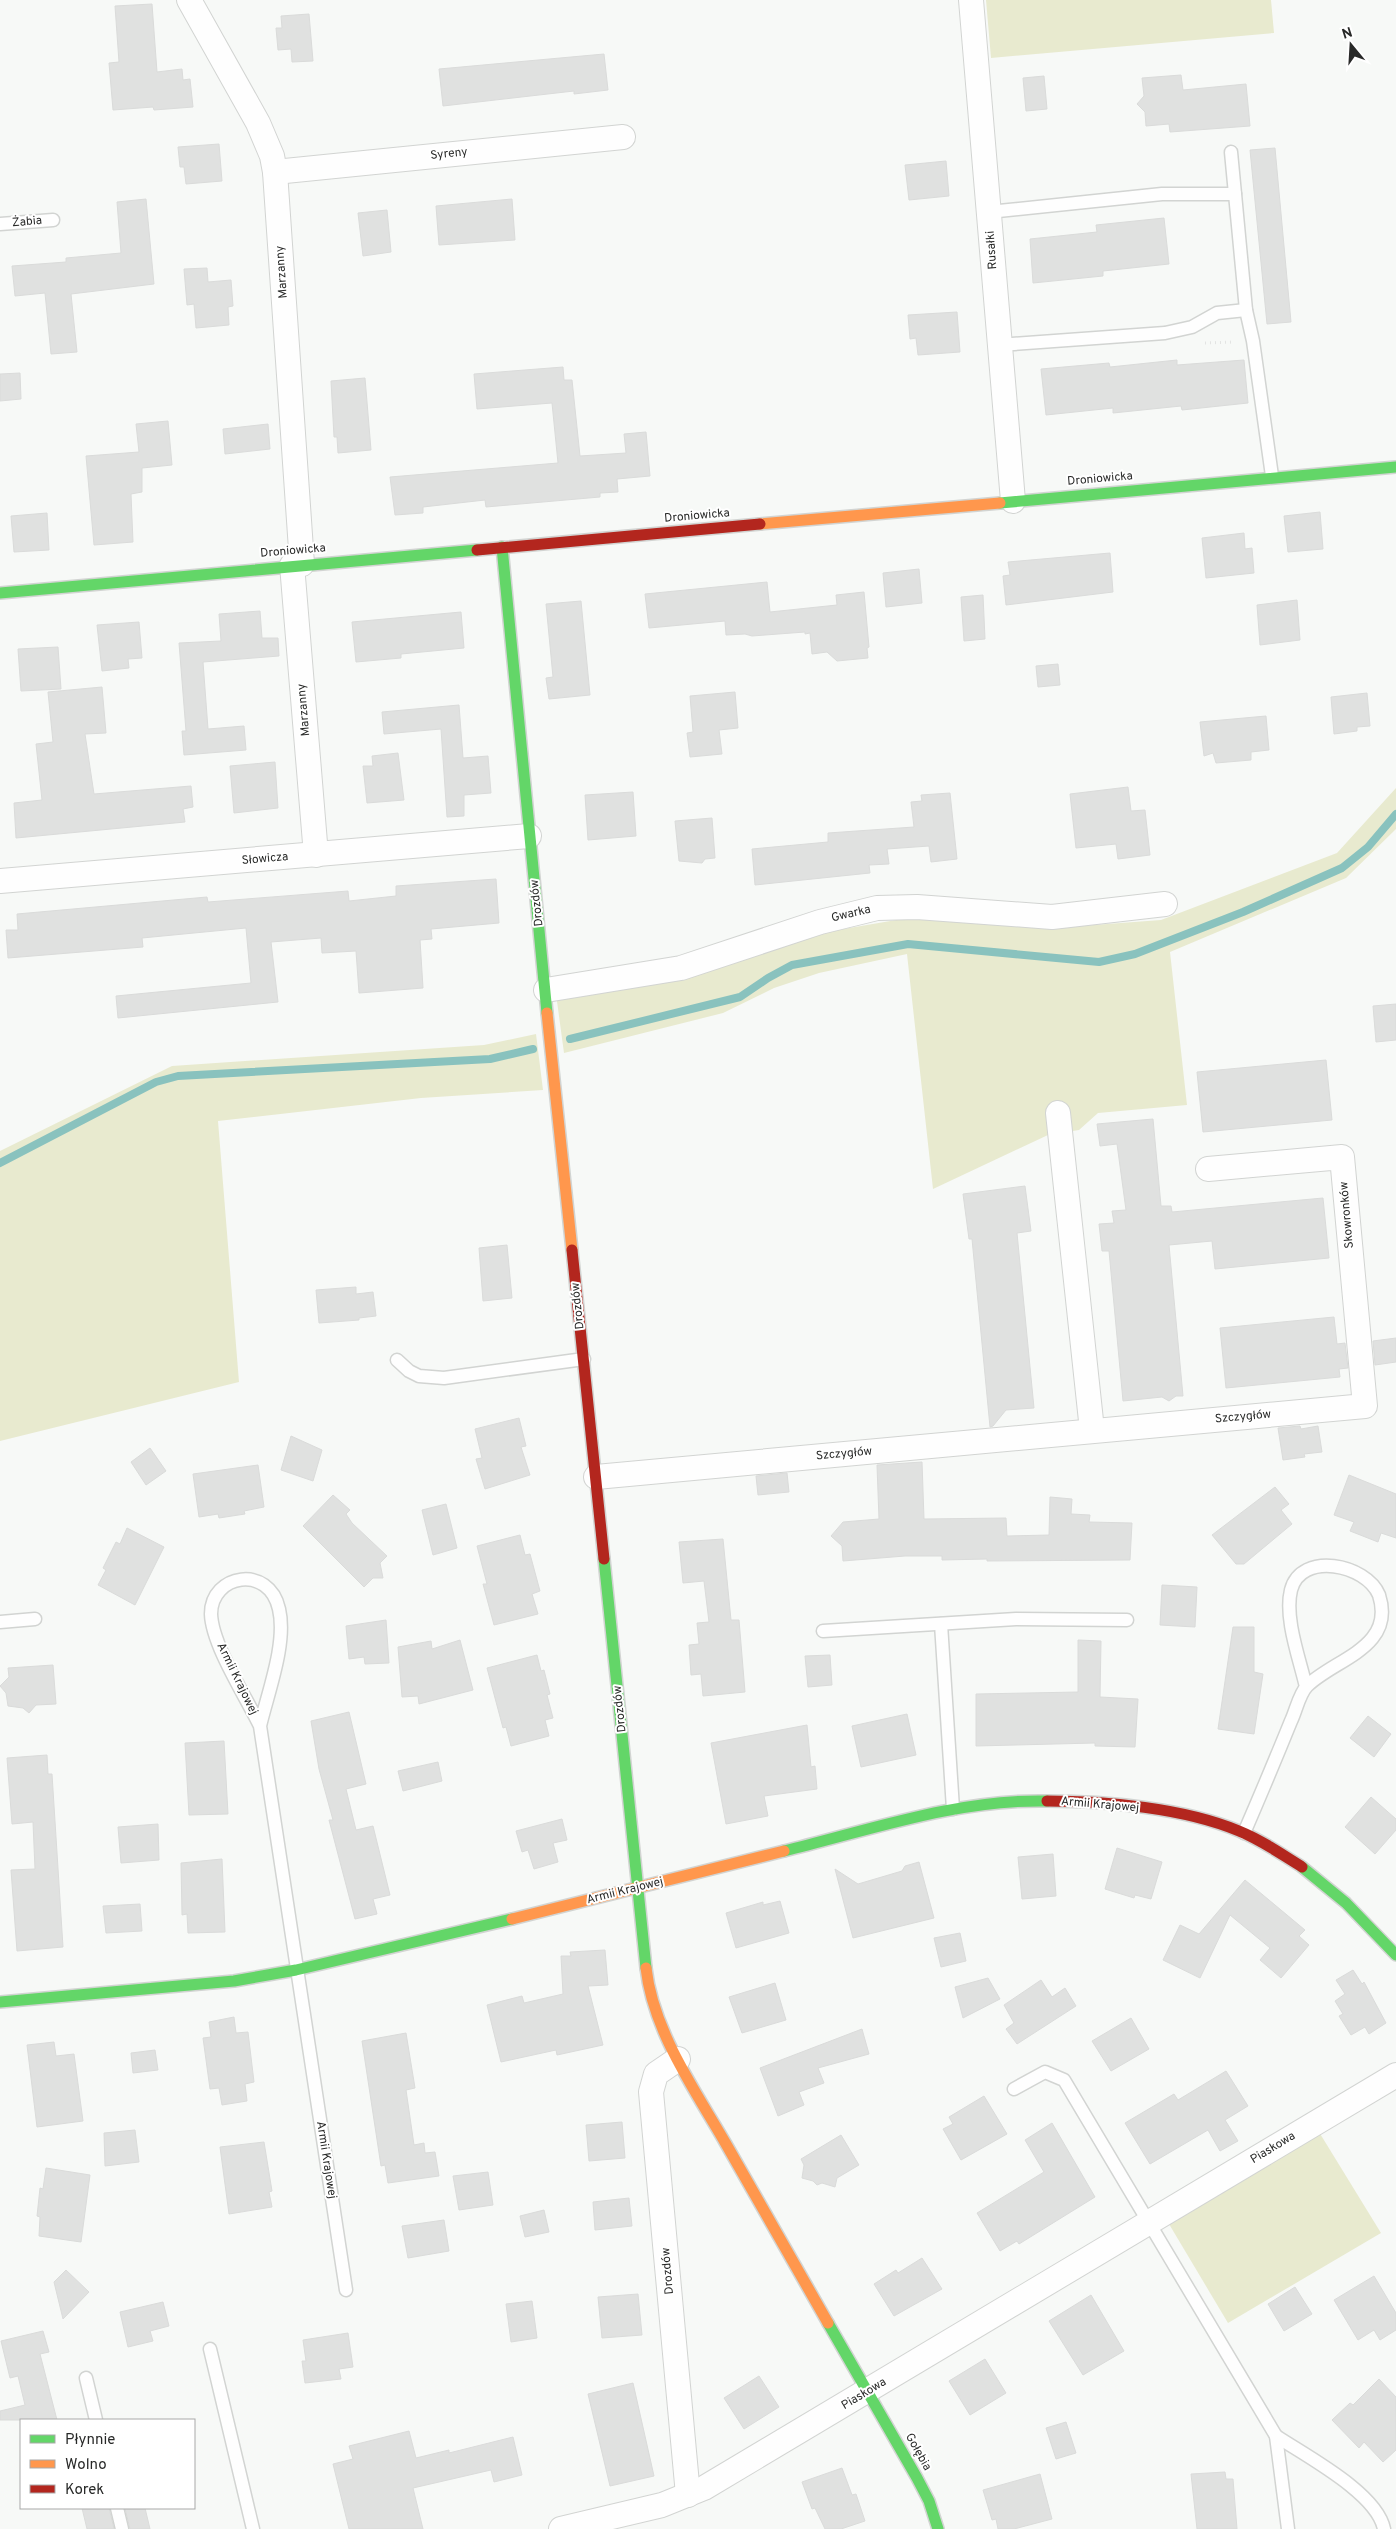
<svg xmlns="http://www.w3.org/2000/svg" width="1396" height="2529" viewBox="0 0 1396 2529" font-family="Overpass,sans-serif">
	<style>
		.green { fill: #e8eacf }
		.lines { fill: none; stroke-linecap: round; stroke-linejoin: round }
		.stream { stroke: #89c2be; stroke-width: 8 }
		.building { fill: #e0e1e0; stroke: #dadbda }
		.lane-casing { stroke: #d2d4d2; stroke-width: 15 }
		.street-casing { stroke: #d2d4d2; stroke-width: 26 }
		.fast-casing { stroke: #d2d4d2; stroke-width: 14 }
		.slow-casing { stroke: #d2d4d2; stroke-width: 14 }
		.jam-casing { stroke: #d2d4d2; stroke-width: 14 }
		.path { stroke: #e3e4e3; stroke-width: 3; stroke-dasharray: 1 4; stroke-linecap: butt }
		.lane { stroke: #fefefe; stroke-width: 12 }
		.street { stroke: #fefefe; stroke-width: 24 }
		.fast { stroke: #63d668; stroke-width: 11 }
		.slow { stroke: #ff974d; stroke-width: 11 }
		.jam { stroke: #b3261e; stroke-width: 11 }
		.labels { text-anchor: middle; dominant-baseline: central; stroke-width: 4; stroke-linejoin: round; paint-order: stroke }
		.street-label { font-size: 12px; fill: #282928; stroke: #fff }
	</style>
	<rect width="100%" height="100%" fill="#f7f9f7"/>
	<g class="green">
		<path d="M986,0H1271L1274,33L991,58Z"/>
		<path d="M1396,788V829L1346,878L1170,952L1187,1105L1098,1113L1079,1130L1048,1135L933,1189L907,954L819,973L774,988L723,1013L564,1053L556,994L820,933L908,918L1067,927L1161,920L1337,853Z"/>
		<path d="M536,1034L543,1090L421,1098L218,1121L239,1382L0,1441V1151L172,1066L484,1045Z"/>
		<path d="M1319,2132L1381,2233L1228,2323L1169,2224Z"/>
	</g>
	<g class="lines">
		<g class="stream">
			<path d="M570,1039L740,997L768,978L792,965L908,944L1099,962L1135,954L1243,912L1342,868L1368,847L1396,814"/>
			<path d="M0,1163L156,1082L178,1076L490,1059L533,1049"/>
		</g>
	</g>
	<g class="building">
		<path d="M152,4L157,72L182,69L183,80L190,79L193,107L154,110L153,107L113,110L109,63L119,62L115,6Z"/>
		<path d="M309,14L313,61L292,62L291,49L278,50L276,28H282L281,16Z"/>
		<path d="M604,54L608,90L574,94V91L443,106L439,69Z"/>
		<path d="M1181,75L1183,90L1246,84L1250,126L1170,132L1169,124L1146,126L1145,112L1137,104L1144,96L1142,78Z"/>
		<path d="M1044,76L1047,109L1026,111L1023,78Z"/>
		<path d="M219,144L222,181L186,184L184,167H180L178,147Z"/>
		<path d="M1275,148L1291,322L1267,324L1250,150Z"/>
		<path d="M946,161L949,196L909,200L905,165Z"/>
		<path d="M146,199L154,284L71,294L77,352L51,354L45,293L15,296L12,266L66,262V258L121,253L117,202Z"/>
		<path d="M512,199L515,240L439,245L436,206Z"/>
		<path d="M387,210L391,252L363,256L358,213Z"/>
		<path d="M1164,218L1169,264L1103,271V276L1033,283L1030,239L1097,232L1096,225Z"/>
		<path d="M207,268L208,282L231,280L233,306L228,307L229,325L196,328L194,304L187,305L184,269Z"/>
		<path d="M957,312L960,352L918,355L916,338L910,339L908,315Z"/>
		<path d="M1177,360V365L1244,360L1248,403L1182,410L1181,406L1113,413V408L1046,415L1041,369L1109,363L1110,367Z"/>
		<path d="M563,367L564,380H572L580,456L626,453L624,434L646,432L650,476L617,479L618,492L600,493V497L486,507L485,500L423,507V513L395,515L390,477L558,463L552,403L477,409L474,374Z"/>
		<path d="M20,373L21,399L0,401V374Z"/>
		<path d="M365,378L371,450L338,453L337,437H334L331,381Z"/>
		<path d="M168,421L172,465L142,468V492L131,494L133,542L94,545L86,456L139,452L136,424Z"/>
		<path d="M268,424L270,449L225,454L223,429Z"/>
		<path d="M1320,512L1323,549L1288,552L1284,516Z"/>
		<path d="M47,513L49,550L14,552L11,516Z"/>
		<path d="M1244,533L1245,549L1252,548L1254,573L1206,578L1202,538Z"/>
		<path d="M1110,553L1113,592L1006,605L1003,576L1010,575L1008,562Z"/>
		<path d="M919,569L922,603L886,607L883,573Z"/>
		<path d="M767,582L770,612L837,605L836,595L864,592L869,647L867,648L868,658L837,661L827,652L812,654L810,633L805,634V632L752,636L745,634L726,635L725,621L649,628L645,594Z"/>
		<path d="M983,595L985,639L964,641L961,597Z"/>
		<path d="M1297,600L1300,640L1260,645L1257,605Z"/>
		<path d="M581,601L590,695L549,699L546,678L553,677L546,604Z"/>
		<path d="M260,611L262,638H278L279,656L203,662L208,729L244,726L246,750L184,755L182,731H186L179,643L221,641L219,614Z"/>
		<path d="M461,612L464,648L401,654V658L356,662L352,622Z"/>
		<path d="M139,622L142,658L128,659L129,668L102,671L97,625Z"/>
		<path d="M58,647L61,689L21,691L18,649Z"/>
		<path d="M1058,664L1060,685L1038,687L1036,666Z"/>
		<path d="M102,687L106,733L85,734L94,794L191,786L193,807L183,809L185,822L16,838L14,803L42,800L36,744L53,742L48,692Z"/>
		<path d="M735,692L738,728L719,730L722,754L690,757L687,733L693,732L690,696Z"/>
		<path d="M1367,693L1370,726L1357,727V731L1334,734L1331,697Z"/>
		<path d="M459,705L463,758L488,756L491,793L464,795V816L447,817L441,729L384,734L382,712Z"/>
		<path d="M1266,716L1269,750L1251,752V760L1216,763L1213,753L1204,756L1200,722Z"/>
		<path d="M398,753L404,800L367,803L363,766H373L372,756Z"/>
		<path d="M275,762L278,808L234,813L230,766Z"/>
		<path d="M1128,787L1131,811L1145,810L1150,855L1118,859L1116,844L1076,848L1070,794Z"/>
		<path d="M633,792L636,836L588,840L585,795Z"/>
		<path d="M950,793L957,859L931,862L929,846L887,849L889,864L869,865L870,873L755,885L752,849L828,842V833L914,827L911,802L922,801L921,795Z"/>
		<path d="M712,818L715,858L705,859L702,863L679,861L675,821Z"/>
		<path d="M496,879L499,923L431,929L432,939L420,940L423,988L359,993L356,951L322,953L321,938L271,942L278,1002L118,1018L116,996L251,983L246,928L142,938L143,947L8,958L6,930H18L17,914L207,897L208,902L348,891L349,901L396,896V886Z"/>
		<path d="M1396,1004V1040L1376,1042L1373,1006Z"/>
		<path d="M1326,1060L1332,1120L1203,1132L1197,1072Z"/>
		<path d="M1153,1119L1161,1206H1171L1172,1212L1323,1198L1329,1258L1215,1269L1212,1241L1169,1245L1183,1396H1176L1169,1401L1162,1397L1123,1401L1109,1251H1102L1099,1224L1114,1223L1112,1211L1126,1210L1117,1144L1100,1146L1097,1124Z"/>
		<path d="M1025,1186L1031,1231L1017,1233L1034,1408L1006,1410L993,1426L990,1427L972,1239H969L963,1194Z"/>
		<path d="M507,1245L512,1298L483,1301L479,1248Z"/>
		<path d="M356,1287V1294L373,1292L376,1316L359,1318V1320L319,1323L316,1290Z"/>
		<path d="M1334,1317L1337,1344L1345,1343L1348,1368L1339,1369L1340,1377L1226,1388L1220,1328Z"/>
		<path d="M1396,1338V1362L1375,1365L1373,1341Z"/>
		<path d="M519,1418L526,1446L521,1447L530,1475L485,1489L476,1459L482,1458L475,1429Z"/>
		<path d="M1300,1426L1301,1429L1318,1426L1322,1452L1304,1454L1305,1457L1283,1460L1278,1428Z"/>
		<path d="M291,1436L322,1450L313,1481L281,1470Z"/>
		<path d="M150,1448L166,1471L146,1485L131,1462Z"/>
		<path d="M922,1462L924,1519L1006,1518L1007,1536L1049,1535L1050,1497L1072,1499L1071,1514L1090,1515L1089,1522L1132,1523L1130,1560L987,1561V1559L942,1560V1556H905L843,1561L842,1546L831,1536L843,1522L879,1519L877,1465Z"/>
		<path d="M258,1465L264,1507L244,1511L245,1514L219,1518L218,1514L199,1517L193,1474Z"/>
		<path d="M787,1473L789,1492L758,1495L756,1476Z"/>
		<path d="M1349,1475L1396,1494V1538L1381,1533L1378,1542L1350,1531L1354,1522L1334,1515Z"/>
		<path d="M1275,1487L1289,1504L1281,1510L1292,1524L1244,1564H1236L1212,1535Z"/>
		<path d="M333,1495L350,1510L346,1514L352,1523L387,1556L380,1563L383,1578H373L364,1587L303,1526Z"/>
		<path d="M446,1504L457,1548L433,1555L422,1510Z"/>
		<path d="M127,1528L164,1547L135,1605L98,1585L106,1570L103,1568L116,1542L120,1544Z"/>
		<path d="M520,1535L525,1555L530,1554L540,1591L532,1594L538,1614L494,1625L483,1584H487L477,1546Z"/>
		<path d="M723,1539L731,1620H739L745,1692L703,1696L701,1674L691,1675L689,1645L699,1644L697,1623L709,1622L704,1581L683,1583L679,1542Z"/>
		<path d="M1162,1585L1197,1587L1195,1627L1160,1625Z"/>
		<path d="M386,1620L389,1663L365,1664L364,1657L349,1659L346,1626Z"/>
		<path d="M1233,1627H1254V1672L1263,1674L1254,1734L1218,1729Z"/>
		<path d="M460,1640L473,1690L419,1704L418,1696L402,1697L398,1647L431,1641L432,1649Z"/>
		<path d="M1078,1640L1101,1641L1100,1697L1138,1699L1135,1747L1095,1746V1743L976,1746V1694L1078,1692Z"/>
		<path d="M537,1655L541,1671L544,1670L550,1694L547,1695L553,1718L545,1720L549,1736L511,1746L506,1727L503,1728L487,1668Z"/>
		<path d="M830,1655L832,1685L808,1687L805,1656Z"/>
		<path d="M53,1665L56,1704L36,1705L29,1713L23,1708L8,1706L6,1693L0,1686L9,1677L8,1668Z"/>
		<path d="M349,1712L366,1784L346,1789L356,1830L373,1826L390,1895L373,1899L377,1914L355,1919L329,1820H333L319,1769L311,1721Z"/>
		<path d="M907,1714L916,1755L861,1767L852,1726Z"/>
		<path d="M1368,1716L1391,1734L1374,1757L1350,1738Z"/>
		<path d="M807,1725L811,1767L815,1766L817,1789L764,1796L768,1816L726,1824L711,1743Z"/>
		<path d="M224,1741L228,1814L189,1815L185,1743Z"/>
		<path d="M47,1755L48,1774H52L63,1947L17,1951L11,1870L35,1869L33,1822L12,1824L7,1758Z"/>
		<path d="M438,1762L442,1781L403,1791L398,1771Z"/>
		<path d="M1371,1797L1396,1819V1830L1375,1854L1345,1827Z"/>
		<path d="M562,1819L567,1840L553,1843L558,1862L534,1869L528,1850L522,1852L516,1831Z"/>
		<path d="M158,1824L159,1860L121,1863L118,1827Z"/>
		<path d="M1117,1848L1162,1862L1151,1899L1135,1895L1134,1898L1105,1889Z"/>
		<path d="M1053,1854L1056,1896L1022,1899L1018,1857Z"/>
		<path d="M222,1859L225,1932L188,1933L187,1914L182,1915L181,1863Z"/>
		<path d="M919,1862L934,1918L853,1938L835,1869L858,1884L902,1871L905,1866Z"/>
		<path d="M1245,1880L1305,1930L1299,1936L1309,1945L1281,1978L1260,1960L1270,1948L1230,1915L1200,1978L1163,1960L1180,1925L1199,1934Z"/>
		<path d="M780,1901L789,1933L736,1948L726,1913L763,1902V1905Z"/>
		<path d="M140,1904L142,1931L106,1933L103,1906Z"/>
		<path d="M960,1933L966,1961L941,1967L934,1938Z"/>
		<path d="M605,1950L608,1985L588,1986L603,2045L557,2055L556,2050L501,2062L487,2005L522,1996L524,2003L563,1994L561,1956H571L570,1952Z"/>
		<path d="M1353,1970L1362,1984L1364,1982L1386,2023L1369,2034L1365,2027L1351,2035L1339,2016L1343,2014L1335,2001L1345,1994L1336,1980Z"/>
		<path d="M988,1978L1000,1999L963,2018L955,1987Z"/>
		<path d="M1041,1980L1052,1997L1065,1988L1076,2006L1017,2044L1006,2029L1014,2023L1004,2005Z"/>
		<path d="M775,1983L786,2020L742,2033L729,1997Z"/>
		<path d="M234,2017L236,2033L248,2032L254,2082L245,2084L247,2101L222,2105L219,2088L210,2089L203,2038L211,2037L209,2022Z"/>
		<path d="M1131,2018L1149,2049L1111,2071L1092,2041Z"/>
		<path d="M862,2029L869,2054L818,2068L824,2083L799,2092L804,2105L778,2116L760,2068Z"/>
		<path d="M406,2033L415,2088L406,2090L414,2145L424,2143L425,2153L435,2152L439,2176L388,2183L385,2165L381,2166L362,2041Z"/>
		<path d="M54,2042L56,2056L74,2054L83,2121L37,2127L27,2045Z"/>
		<path d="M155,2050L158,2070L133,2073L131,2053Z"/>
		<path d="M1226,2071L1248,2106L1225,2120L1238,2141L1220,2151L1208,2130L1150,2164L1125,2123L1174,2094L1178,2100Z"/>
		<path d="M984,2096L1007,2134L961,2160L943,2129L953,2124L949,2117Z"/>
		<path d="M622,2122L625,2158L589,2161L586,2125Z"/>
		<path d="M1052,2123L1095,2197L1019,2244L1017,2241L1000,2251L977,2213L1044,2172L1025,2140Z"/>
		<path d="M135,2130L139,2162L105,2166L104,2133Z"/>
		<path d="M841,2135L859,2165L837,2178L835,2187L822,2183L817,2185L813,2181L802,2178L804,2165L801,2159Z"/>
		<path d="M264,2142L272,2191L269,2192L272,2207L229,2214L220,2147Z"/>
		<path d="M46,2168L90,2175L81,2242L39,2236L40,2217L37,2216L40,2188L43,2189Z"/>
		<path d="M488,2172L493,2205L459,2210L453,2176Z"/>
		<path d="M629,2198L632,2226L595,2230L593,2202Z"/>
		<path d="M544,2210L549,2232L525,2237L520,2216Z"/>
		<path d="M444,2220L449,2251L408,2258L402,2226Z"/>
		<path d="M922,2258L942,2289L894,2316L874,2284L896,2270L898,2273Z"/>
		<path d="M66,2270L89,2292L63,2319L54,2282Z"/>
		<path d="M1374,2276L1396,2313V2330L1380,2340L1374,2330L1358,2340L1334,2300Z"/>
		<path d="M1295,2287L1312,2314L1284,2331L1268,2304Z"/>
		<path d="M638,2294L642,2335L602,2338L598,2297Z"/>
		<path d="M1091,2295L1124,2351L1083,2375L1049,2321Z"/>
		<path d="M532,2301L537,2338L511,2342L506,2304Z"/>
		<path d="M163,2302L169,2326L150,2331L153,2341L128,2347L120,2312Z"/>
		<path d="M43,2331L49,2352L40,2354L57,2420H0V2411L25,2405L18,2376L10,2378L1,2341Z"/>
		<path d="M348,2333L353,2367L339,2369L341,2379L305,2383L302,2361H306L303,2340Z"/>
		<path d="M985,2359L1006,2393L970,2415L949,2381Z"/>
		<path d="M759,2376L779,2407L744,2429L724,2398Z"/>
		<path d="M1379,2379L1396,2397V2450L1383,2462L1364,2442L1359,2448L1332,2420L1350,2403L1353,2405Z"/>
		<path d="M633,2383L654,2476L610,2486L588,2394Z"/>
		<path d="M1066,2422L1076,2453L1056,2459L1046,2428Z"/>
		<path d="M409,2431L416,2458L449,2450V2453L513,2437L522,2475L494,2482L491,2470L413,2488L423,2529H349L333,2464L353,2459L349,2446Z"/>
		<path d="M842,2468L852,2495L856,2494L865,2521L841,2529H825L815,2508L812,2509L802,2482Z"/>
		<path d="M1225,2472L1226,2479H1233L1237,2529H1197L1191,2474Z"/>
		<path d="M1040,2474L1052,2519L1014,2529H998L996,2519L992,2520L983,2490Z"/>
		<path d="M82,2508H109L114,2529H87Z"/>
		<path d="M125,2508H145L150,2529H130Z"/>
	</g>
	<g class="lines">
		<defs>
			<g id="lane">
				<path d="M1231,152L1235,194"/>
				<path d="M989,212L1162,194H1235L1246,310L1253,341L1272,476"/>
				<path d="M0,224L53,220"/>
				<path d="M999,345L1165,333L1192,327L1217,313L1246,310"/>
				<path d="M397,1360L409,1371L419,1376L444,1378L584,1359"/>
				<path d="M0,1622L35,1619"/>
				<path d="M941,1624L953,1809"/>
				<path d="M823,1631L1016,1619L1127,1620"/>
				<path d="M260,1726C268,1692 287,1643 279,1609C269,1564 211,1574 211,1614C212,1645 246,1697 260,1726L346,2290"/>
				<path d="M1244,1833C1260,1796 1276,1758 1291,1721C1296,1711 1299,1694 1307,1686C1334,1659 1396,1648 1379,1595C1366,1564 1301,1551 1291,1590C1284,1618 1300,1660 1306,1687"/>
				<path d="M1014,2089L1045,2072L1064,2080L1276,2436L1288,2529"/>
				<path d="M210,2349L253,2529"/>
				<path d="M86,2378L96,2420"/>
				<path d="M1276,2436C1306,2456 1377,2493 1384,2529"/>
				<path d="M117,2508L122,2529"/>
			</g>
			<g id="street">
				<path d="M189,0L258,123L272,156L275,172L302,564"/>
				<path d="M971,0L1013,501"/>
				<path d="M275,172L623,137"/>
				<path d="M292,565L316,855"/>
				<path d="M0,881L529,836"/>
				<path d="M546,990L681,968L820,922L877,908L917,907L1052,917L1165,904"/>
				<path d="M1058,1113L1092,1430"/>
				<path d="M596,1477L1365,1406L1342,1157L1208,1169"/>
				<path d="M678,2059L656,2074L651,2092L688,2495"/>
				<path d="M561,2529L662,2505L704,2488L1396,2075"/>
			</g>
			<g id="fast">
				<path d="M1000,503L1396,467"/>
				<path d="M502,547L547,1013"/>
				<path d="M0,593L477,550"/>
				<path d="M604,1559L646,1968"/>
				<path d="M784,1851C870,1830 958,1799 1047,1801"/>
				<path d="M1302,1867L1346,1903L1396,1955"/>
				<path d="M0,2002L234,1981L296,1970L512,1919"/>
				<path d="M828,2323L917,2478L929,2501L938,2529"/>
			</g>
			<g id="slow">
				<path d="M760,524L1000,503"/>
				<path d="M547,1013L572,1250"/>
				<path d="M512,1919L784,1851"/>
				<path d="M646,1968C653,2031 695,2090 726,2144C760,2204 794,2263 828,2323"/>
			</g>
			<g id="jam">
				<path d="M477,550L760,524"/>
				<path d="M572,1250L604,1559"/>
				<path d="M1047,1801C1106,1801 1184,1808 1239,1831C1261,1840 1282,1854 1302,1867"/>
			</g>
		</defs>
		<use href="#lane" class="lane-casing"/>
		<use href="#street" class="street-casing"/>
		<use href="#fast" class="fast-casing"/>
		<use href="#slow" class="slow-casing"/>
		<use href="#jam" class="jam-casing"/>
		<path class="path" d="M1205,343L1234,342"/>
		<use href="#lane" class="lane"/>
		<use href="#street" class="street"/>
		<use href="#fast" class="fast"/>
		<use href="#slow" class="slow"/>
		<use href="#jam" class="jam"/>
	</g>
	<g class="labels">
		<g class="street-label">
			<text transform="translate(449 154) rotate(-6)">Syreny</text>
			<text transform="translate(27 222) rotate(-5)">Żabia</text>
			<text transform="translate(992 250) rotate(-94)">Rusałki</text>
			<text transform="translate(282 272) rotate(-94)">Marzanny</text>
			<text transform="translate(1100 479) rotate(-5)">Droniowicka</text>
			<text transform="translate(697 516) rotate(-5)">Droniowicka</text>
			<text transform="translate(293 551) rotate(-5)">Droniowicka</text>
			<text transform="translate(304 710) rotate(-95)">Marzanny</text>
			<text transform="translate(265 859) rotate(-5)">Słowicza</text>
			<text transform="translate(537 903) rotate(-96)">Drozdów</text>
			<text transform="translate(851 914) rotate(-13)">Gwarka</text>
			<text transform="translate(1347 1215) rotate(-95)">Skowronków</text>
			<text transform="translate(578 1306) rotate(-96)">Drozdów</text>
			<text transform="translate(1243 1417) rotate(-5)">Szczygłów</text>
			<text transform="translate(844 1454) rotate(-5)">Szczygłów</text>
			<text transform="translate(237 1679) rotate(64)">Armii Krajowej</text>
			<text transform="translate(620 1709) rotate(-96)">Drozdów</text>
			<text transform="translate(1100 1805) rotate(5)">Armii Krajowej</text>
			<text transform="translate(625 1891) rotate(-14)">Armii Krajowej</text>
			<text transform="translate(1273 2148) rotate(-31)">Piaskowa</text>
			<text transform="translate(326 2160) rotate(81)">Armii Krajowej</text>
			<text transform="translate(668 2271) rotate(-95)">Drozdów</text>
			<text transform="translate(864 2394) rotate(-31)">Piaskowa</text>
			<text transform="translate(918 2452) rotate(61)">Gołębia</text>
		</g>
	</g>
	<rect x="20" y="2419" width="175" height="90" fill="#ffffff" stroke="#a9a9a9"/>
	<rect x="30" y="2435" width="25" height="8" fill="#63d668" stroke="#a9a9a9"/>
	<text x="65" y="2444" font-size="15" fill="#282928">Płynnie</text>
	<rect x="30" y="2460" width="25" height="8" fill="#ff974d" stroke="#a9a9a9"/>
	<text x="65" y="2469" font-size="15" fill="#282928">Wolno</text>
	<rect x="30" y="2485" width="25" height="8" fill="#b3261e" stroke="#a9a9a9"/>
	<text x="65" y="2494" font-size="15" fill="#282928">Korek</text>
	<g transform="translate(1351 45) rotate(342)" stroke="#ffffff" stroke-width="4" paint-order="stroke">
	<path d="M0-4L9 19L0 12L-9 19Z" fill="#282928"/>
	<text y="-8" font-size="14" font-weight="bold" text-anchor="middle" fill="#282928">N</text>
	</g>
</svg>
